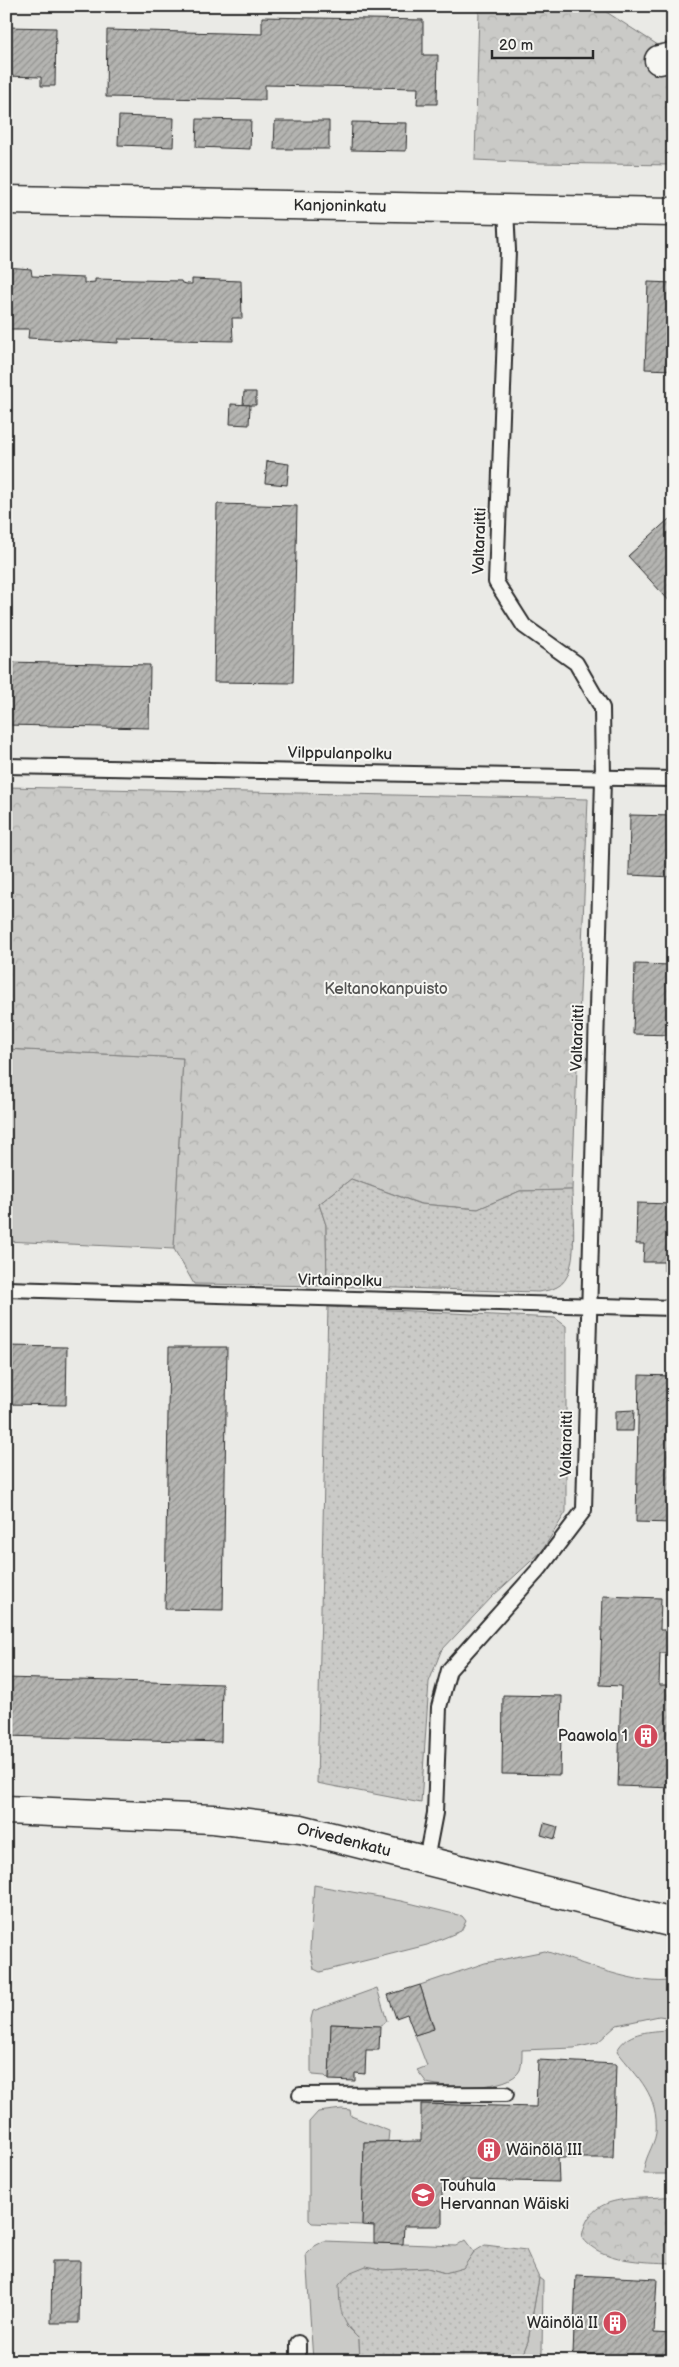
<svg xmlns="http://www.w3.org/2000/svg" width="679" height="2367" viewBox="0 0 679 2367" font-family="'Balsamiq Sans',sans-serif">
	<style>
		.grass { fill: #cacac7; stroke: #7a7a79 }
		.forest { fill: url(#forest-crowns); stroke: #7a7a79 }
		.park { fill: url(#park-dots); stroke: #7a7a79 }
		.building { fill: url(#building-hatch); stroke: #2b2b2b }
		.lines { fill: none; stroke-linecap: round; stroke-linejoin: round }
		.lane-casing { stroke: #2b2b2b; stroke-width: 18 }
		.street-casing { stroke: #2b2b2b; stroke-width: 31 }
		.lane { stroke: #f6f6f2; stroke-width: 14 }
		.street { stroke: #f6f6f2; stroke-width: 28 }
		.labels { text-anchor: middle; dominant-baseline: central; stroke-width: 4; stroke-linejoin: round; paint-order: stroke }
		.street-label { font-size: 16px; fill: #2b2b2b; stroke: #f6f6f2 }
		.park-label { font-size: 16px; fill: #535352; stroke: #f6f6f2 }
		.poi-label { font-size: 16px; fill: #2b2b2b; stroke: #f6f6f2; text-anchor: end }
	</style>
	<defs>
		<pattern id="forest-crowns" width="20" height="18" patternUnits="userSpaceOnUse" patternTransform="scale(1.25)"><rect width="20" height="18" fill="#cacac7"/><path d="M2 6a3 3 0 1 1 6 0M12 15a3 3 0 1 1 6 0" fill="none" stroke="#aeaeab"/></pattern>
		<pattern id="park-dots" width="8" height="8" patternUnits="userSpaceOnUse" patternTransform="scale(1.25)"><rect width="8" height="8" fill="#cacac7"/><path d="M2 2h.1M6 6h.1" fill="none" stroke="#aeaeab" stroke-width="1.8" stroke-linecap="round"/></pattern>
		<pattern id="building-hatch" width="6" height="6" patternUnits="userSpaceOnUse" patternTransform="scale(1.25)"><rect width="6" height="6" fill="#b4b4b1"/><path d="M-1 1l2-2M0 6l6-6M5 7l2-2" fill="none" stroke="#939390"/></pattern>
	</defs>
	<rect width="100%" height="100%" fill="#eaeae6"/>
	<filter id="ink" filterUnits="userSpaceOnUse"><feTurbulence type="fractalNoise" baseFrequency=".02" numOctaves="2"/><feDisplacementMap in="SourceGraphic" scale="10" xChannelSelector="R" yChannelSelector="G"/><feConvolveMatrix kernelMatrix="1 2 1 2 8 2 1 2 1" color-interpolation-filters="sRGB"/></filter>
	<g filter="url(#ink)">
		<g class="grass">
			<path d="M6,1049L183,1058L174,1249L6,1241Z"/>
			<path d="M314,1885L401,1901L462,1916L466,1921L461,1931L427,1945L320,1972L314,1969L310,1949Z"/>
			<path d="M545,1951C577,1961 642,1988 673,1980V2018L659,2016L617,2025L597,2043L574,2048L522,2050C522,2056 522,2065 520,2070C510,2091 446,2088 427,2083L417,2070L427,2066L415,2035L434,2028L420,1985L485,1963Z"/>
			<path d="M377,1988L387,2021L380,2026L331,2024L329,2080L325,2076L313,2075L311,2071V2019L313,2011Z"/>
			<path d="M665,2030L673,2032V2174H644C643,2159 654,2147 656,2133C659,2095 638,2078 617,2051C626,2032 647,2032 665,2030Z"/>
			<path d="M342,2109L350,2110L351,2116L389,2131L388,2141L364,2142L362,2225L312,2223L309,2220V2122L318,2112Z"/>
			<path d="M465,2240L474,2252L463,2269L445,2273L427,2268L383,2270L366,2266L346,2326L359,2339L360,2361H313L306,2254L313,2247L324,2241L456,2246Z"/>
			<path d="M539,2278L543,2281L542,2352L539,2361H520L528,2341Z"/>
		</g>
		<g class="forest">
			<path d="M469,6H597L661,47L673,61V165L539,163L475,160L479,12Z"/>
			<path d="M6,787L588,799L572,1190L520,1191L478,1209L421,1204L351,1179L319,1204L326,1225L327,1286L194,1284L174,1249L183,1058L6,1049Z"/>
			<path d="M673,2196V2263C645,2262 599,2262 582,2237C589,2190 636,2201 673,2196Z"/>
		</g>
		<g class="park">
			<path d="M351,1179L420,1204L478,1209L520,1191L572,1190C572,1212 581,1276 557,1287C552,1290 544,1291 538,1292L327,1286L326,1225L319,1204Z"/>
			<path d="M328,1307L555,1318L566,1326V1512L542,1551L493,1596L441,1651L429,1682L421,1803L317,1783Z"/>
			<path d="M485,2245L526,2250L539,2278L528,2341L520,2361H360L359,2339C340,2320 340,2311 339,2285L351,2272L366,2266L383,2270L427,2268L445,2273L463,2268L474,2252Z"/>
		</g>
		<g class="building">
			<path d="M262,17L423,20V55H438L437,104H417L418,88L265,85V100L106,97L107,30L262,34Z"/>
			<path d="M6,27L56,28L55,86H41V77L6,76Z"/>
			<path d="M119,116L174,118L173,147L118,145Z"/>
			<path d="M197,119L251,120L250,149L196,147Z"/>
			<path d="M275,121H329V149H274Z"/>
			<path d="M352,122L407,123L406,151L351,150Z"/>
			<path d="M6,267L31,269L32,276L84,278V283L95,282V279L181,281L182,283L187,284H192V279L241,281L242,318H232L233,341L118,339V343L28,338L29,329H6Z"/>
			<path d="M648,282L673,283V370L645,369Z"/>
			<path d="M244,392H256V405H243Z"/>
			<path d="M231,404L250,405L249,425L230,424Z"/>
			<path d="M267,461L289,464L287,485L265,483Z"/>
			<path d="M217,504L297,506L293,683L214,682Z"/>
			<path d="M669,519L673,524V605L628,556Z"/>
			<path d="M6,662L150,665L149,728L6,725Z"/>
			<path d="M630,815L673,816V877L629,875Z"/>
			<path d="M635,964L673,965V1035L633,1034Z"/>
			<path d="M637,1203L673,1204V1271H664V1262H643L644,1244H636Z"/>
			<path d="M6,1346L67,1347L66,1405L6,1404Z"/>
			<path d="M169,1347H227L223,1610L165,1609Z"/>
			<path d="M639,1375L673,1376V1523L636,1522Z"/>
			<path d="M634,1410L633,1431H615V1411Z"/>
			<path d="M603,1596L661,1598L660,1630H672V1653H660L659,1685H673V1788L618,1786L621,1686L600,1685Z"/>
			<path d="M6,1678L222,1684L221,1742L6,1736Z"/>
			<path d="M503,1695L562,1696L560,1775L502,1774Z"/>
			<path d="M544,1823L558,1827L555,1839L541,1835Z"/>
			<path d="M420,1985L434,2029L415,2035L407,2014L396,2018L388,1995Z"/>
			<path d="M331,2024L380,2026L379,2050H366L365,2074L355,2073V2081L329,2080Z"/>
			<path d="M538,2060L616,2064L613,2158H558L559,2182L462,2180L461,2189H442V2226H404L403,2244L374,2243V2226L362,2225L364,2142L421,2141V2104L536,2107Z"/>
			<path d="M52,2261H80L79,2323H51Z"/>
			<path d="M576,2275L657,2279L654,2333L673,2334V2361H619V2356L573,2354Z"/>
		</g>
		<g class="lines">
			<defs>
				<g id="lane">
					<path d="M6,766L673,779"/>
					<path d="M6,1289L673,1308"/>
					<path d="M426,1860L435,1813L439,1707L449,1670L540,1568L584,1510L603,778L602,708L576,663L524,626L496,582L508,250L506,209"/>
					<path d="M300,2095L506,2094"/>
					<path d="M298,2343V2361"/>
				</g>
				<g id="street">
					<path d="M659,60L673,57"/>
					<path id="s1" d="M6,200L673,212"/>
					<path id="s2" d="M6,1810L213,1819L301,1829L673,1923"/>
				</g>
			</defs>
			<use href="#lane" class="lane-casing"/>
			<use href="#street" class="street-casing"/>
			<use href="#lane" class="lane"/>
			<use href="#street" class="street"/>
		</g>
	</g>
	<defs>
		<symbol id="building-disc" viewBox="-11 -11 22 22"><circle r="9.5" fill="#d1495b" stroke="#f6f6f2"/><path d="M-4-6H4V6H1V3H-1V6H-4ZM-2.5-4.3h1.7v1.8h-1.7ZM.8-4.3h1.7v1.8H.8ZM-2.5-1h1.7V.8h-1.7ZM.8-1h1.7V.8H.8Z" fill="#fff"/></symbol>
		<symbol id="school-disc" viewBox="-11 -11 22 22"><circle r="9.5" fill="#d1495b" stroke="#f6f6f2"/><path d="M0-5L7-2L0 1L-7-2ZM-4 1L0 2.5L4 1V4Q0 6-4 4Z" fill="#fff"/></symbol>
	</defs>
	<g fill-rule="evenodd">
		<use href="#building-disc" x="632" y="1722" width="28" height="28"/>
		<use href="#building-disc" x="475" y="2136" width="28" height="28"/>
		<use href="#school-disc" x="409" y="2181" width="28" height="28"/>
		<use href="#building-disc" x="601" y="2309" width="28" height="28"/>
	</g>
	<g class="labels">
		<g class="street-label">
			<text stroke="none"><textPath href="#s1" startOffset="334">Kanjoninkatu</textPath></text>
			<text transform="translate(480 541) rotate(-88)">Valtaraitti</text>
			<text transform="translate(340 754) rotate(1)">Vilppulanpolku</text>
			<text transform="translate(578 1038) rotate(-88)">Valtaraitti</text>
			<text transform="translate(340 1281) rotate(1)">Virtainpolku</text>
			<text transform="translate(567 1444) rotate(-89)">Valtaraitti</text>
			<text stroke="none"><textPath href="#s2" startOffset="340">Orivedenkatu</textPath></text>
		</g>
		<g class="park-label">
			<text x="386" y="989">Keltanokanpuisto</text>
		</g>
		<g class="poi-label">
			<text x="628" y="1736">Paawola 1</text>
			<text x="506" y="2150" text-anchor="start">Wäinölä III</text>
			<text x="440" y="2186" text-anchor="start">Touhula<tspan x="440" dy="18">Hervannan Wäiski</tspan></text>
			<text x="598" y="2323">Wäinölä II</text>
		</g>
	</g>
	<rect width="679" height="2367" fill="none" stroke="#f6f6f2" stroke-width="25"/>
	<rect x="12" y="12" width="654" height="2342" fill="none" stroke="#2b2b2b" stroke-width="2" filter="url(#ink)"/>
	<path d="M492 50v8h101v-8" fill="none" stroke="#2b2b2b" stroke-width="2.5"/>
	<text x="499" y="50" font-size="15" fill="#2b2b2b" stroke="#f6f6f2" stroke-width="4" paint-order="stroke">20 m</text>
</svg>
